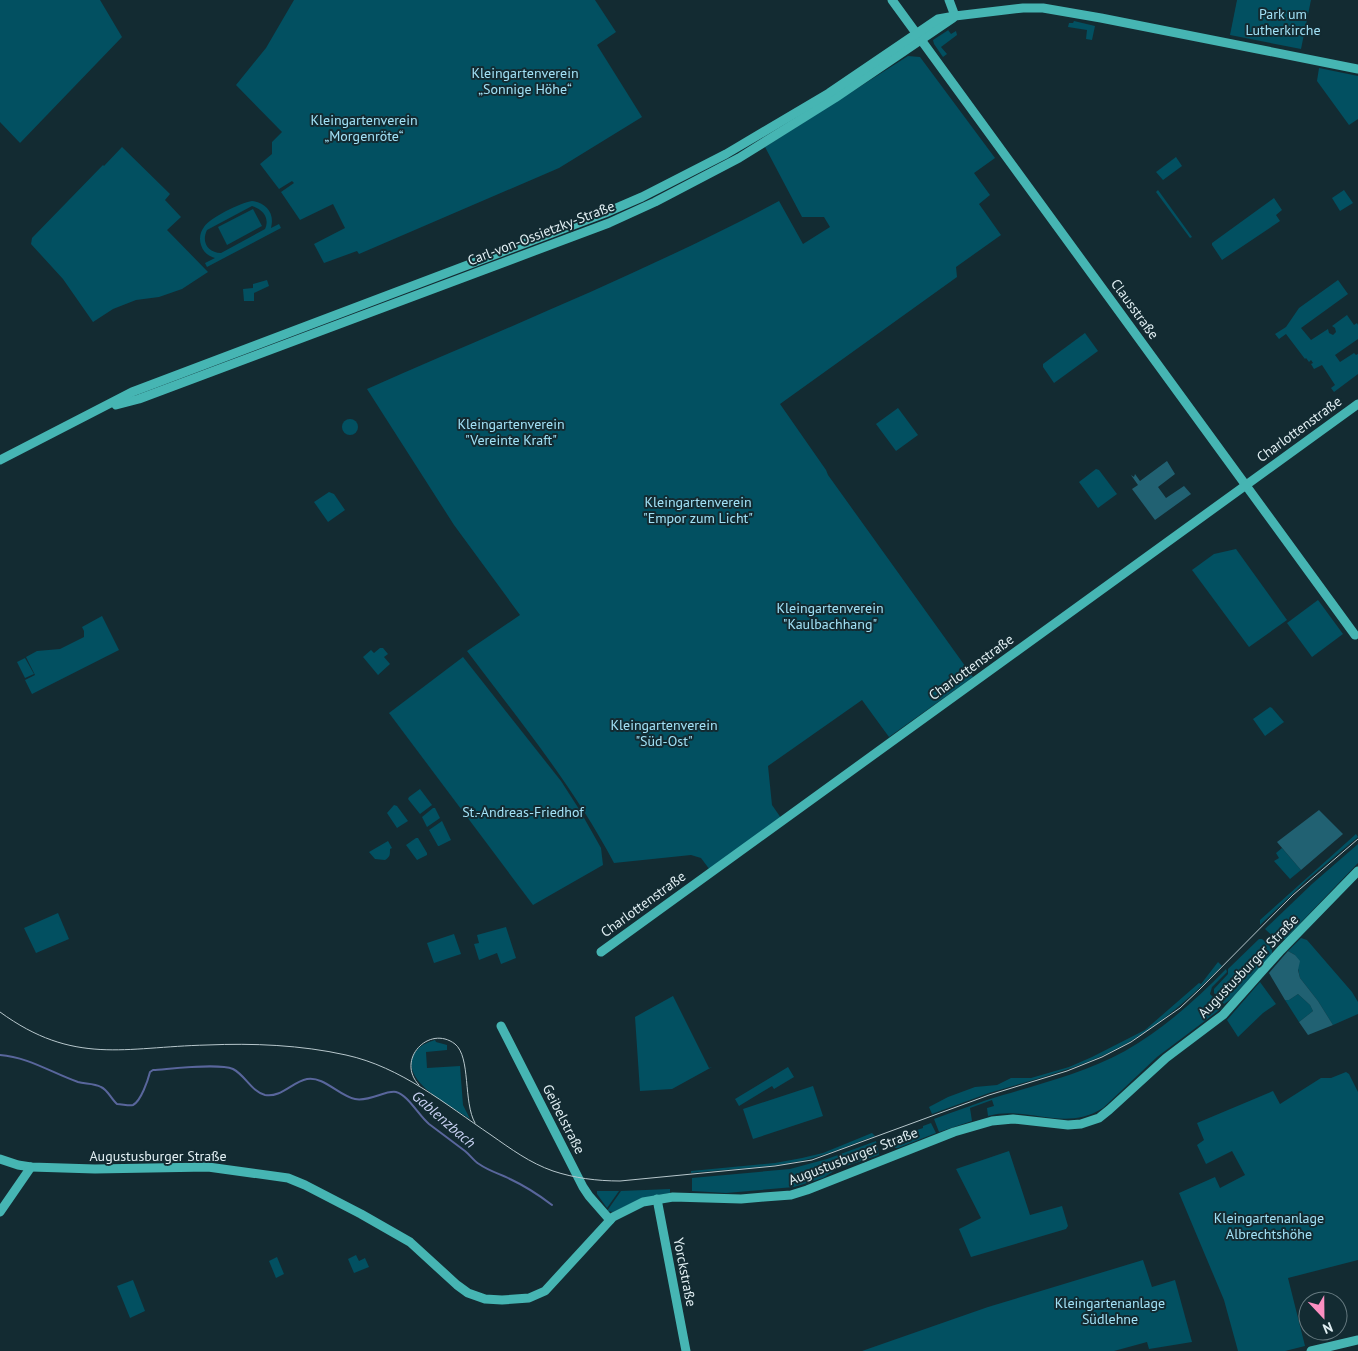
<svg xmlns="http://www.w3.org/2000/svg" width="1358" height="1351" viewBox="0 0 1358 1351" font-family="'PT Sans',sans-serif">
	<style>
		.green { fill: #025061; fill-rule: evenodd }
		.forest { fill: #216172 }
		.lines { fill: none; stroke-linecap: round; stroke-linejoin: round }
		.stream { stroke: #59669c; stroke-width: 2 }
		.secondary { stroke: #46b5b3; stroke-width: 9 }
		.tram { stroke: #b7c7cc; stroke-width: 1 }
		.labels { text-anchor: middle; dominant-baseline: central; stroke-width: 4; stroke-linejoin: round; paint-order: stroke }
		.park-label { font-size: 14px; fill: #a2e1f6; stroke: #132b32 }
		.street-label { font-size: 14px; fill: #e1eff3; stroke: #132b32 }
		.water-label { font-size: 15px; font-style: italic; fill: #c8d1f2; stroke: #132b32 }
	</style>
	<rect width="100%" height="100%" fill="#132b32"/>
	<g class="green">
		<path d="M0,0H100L122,37L20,143L0,122Z"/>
		<path d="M294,0H595L616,32L597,45L642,117L559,168L359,254L357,251L324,263L314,244L345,228L333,204L300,220L281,192L294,183L292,181L279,189L260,164L272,154V142L282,132L236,85L266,48Z"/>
		<path d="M1237,0H1311L1301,49L1230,35Z"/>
		<path d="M1074,21L1095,26L1092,40L1086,39L1087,30L1068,27L1069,23H1073Z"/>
		<path d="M953,27L948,30L951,34L956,31L957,35L941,47L947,54L943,57L934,44L933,40Z"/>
		<path d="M908,56L920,57L995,158L974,173L990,195L979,204L1001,235L956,267L957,277L780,404L826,470L828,475L973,677L889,737L862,700L768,766L772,805L781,818L710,870L701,858L691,855L614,863C574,787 519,720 467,651L520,615L454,525L367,389C505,328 646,272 779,201L803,244L830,227L824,217H802L765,147Z"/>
		<path d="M1319,68L1358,76V119L1349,125L1317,81Z"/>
		<path d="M122,147L170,194L165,200L181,217L167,230L208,272L182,289L159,297L136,300L113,309L93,322L63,279L31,244L32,238L103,165L104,166Z"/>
		<path d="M1176,157L1182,166L1163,180L1156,172Z"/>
		<path d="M1158,190L1192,237L1190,238L1156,192Z"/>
		<path d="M1344,190L1353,203L1340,211L1332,198Z"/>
		<path d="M1274,198L1282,210L1276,215L1280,221L1222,260L1212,245V243Z"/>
		<path d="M252,201C266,203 275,213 271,228L279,224L281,228L207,267L205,263L215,258C208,256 203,252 201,245C199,239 200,232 204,227C211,217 240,203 252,201ZM252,206C263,209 270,218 265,229L221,253C208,253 201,242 207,230Z"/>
		<path d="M253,209L262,226L227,245L218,227Z"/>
		<path d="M267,280L269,286L254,293V301H244L243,289L253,288V284Z"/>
		<path d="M1338,280L1348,294L1301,328L1311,340L1328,329L1329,333L1333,335L1336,332L1335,328L1332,326L1347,315L1354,325L1357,323L1358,325V339L1335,355L1340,362L1354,353L1356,355L1358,354V374L1334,392L1331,388L1335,385L1322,365L1314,369L1311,364L1313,363L1311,360L1309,362L1306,358L1305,359L1286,334L1279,339L1275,334L1286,327L1299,308Z"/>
		<path d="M1085,333L1098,351L1054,383L1043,367V364Z"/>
		<path d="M898,408L918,435L896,451L876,424Z"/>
		<circle cx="350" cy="427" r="8"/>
		<path d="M1096,469L1099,470L1117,494L1098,508L1079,482Z"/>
		<path d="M329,492L334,494L345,510L328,522L314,502Z"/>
		<path d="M1236,549L1287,620L1249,647L1192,570L1214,554Z"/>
		<path d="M1318,600L1343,634L1312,657L1287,623Z"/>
		<path d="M102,616L119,650L32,694L25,680L35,675L26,657L37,651L60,649L84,637V631L82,627Z"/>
		<path d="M380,648H383L388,654L384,657L390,664L378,675L363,657L371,650L374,653Z"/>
		<path d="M463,657L561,781L579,809L601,848L603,865L533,905L389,713Z"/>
		<path d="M25,658L34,674L25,678L17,662Z"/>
		<path d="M1270,707L1272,708L1284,722L1265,736L1253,719Z"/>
		<path d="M420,789L432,805L420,814L408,799L409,797Z"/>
		<path d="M394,805L397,806L408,821L397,828L387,813Z"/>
		<path d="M433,808H435L440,818L427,827L422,817Z"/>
		<path d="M442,821L451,840L439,846H438L429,830Z"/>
		<path d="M1356,834L1358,837L1307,880L1260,925V920Z"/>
		<path d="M416,838H418L427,853V855L417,860L406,845Z"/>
		<path d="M388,841L392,848L390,849C390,855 390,857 385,860L375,859L369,852Z"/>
		<path d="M1358,844V863L1285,939L1277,940L1265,929L1312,884Z"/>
		<path d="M1282,848L1301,870L1290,879L1274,861L1279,858L1276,853Z"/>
		<path d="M58,913L69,939L36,953L24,928Z"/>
		<path d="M506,927L516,958L501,964L497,953L479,960L474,944L479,943L477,935Z"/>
		<path d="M454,934L461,954L434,963L427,943Z"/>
		<path d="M1301,938L1307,940L1352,992L1358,1002V1014L1333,1025L1318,1001L1300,978L1295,955L1288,951Z"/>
		<path d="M1259,939H1262L1272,948V954L1231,999L1224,1004L1214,993V989L1228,974V969Z"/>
		<path d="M1218,962L1222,966C1194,994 1166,1020 1131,1041C1087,1067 1038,1078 989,1093C970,1100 951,1107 932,1114L929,1107L948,1097L975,1087L997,1085L1011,1078H1031L1069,1067L1092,1057L1145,1030L1199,983L1201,984Z"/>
		<path d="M1226,969L1227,972L1212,987L1210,994L1222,1006V1008L1157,1057L1103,1108C1064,1133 1028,1105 988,1116L987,1108L994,1106L992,1100L970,1108L972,1121L939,1132L934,1119C957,1111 979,1102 1003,1095C1044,1083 1086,1072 1125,1051C1163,1029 1195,1001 1226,969Z"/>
		<path d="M1260,982L1276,1004L1263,1013L1238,1037L1227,1020Z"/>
		<path d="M1298,994L1310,1005L1313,1011L1299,1022L1285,1000H1289Z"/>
		<path d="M673,996L709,1068L712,1067L672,1089L640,1091L635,1017Z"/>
		<path d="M435,1040L436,1042L447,1045V1050L426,1052L427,1068L460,1066L463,1105L470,1119C452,1106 402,1083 413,1056C417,1047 425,1043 435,1040Z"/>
		<path d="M788,1067L794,1077L774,1089L772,1086L739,1106L735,1099Z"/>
		<path d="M1346,1072L1349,1074L1358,1092V1260L1288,1278L1305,1346L1285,1351H1238L1224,1300L1179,1193L1215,1177L1220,1188L1245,1175L1232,1151L1206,1164L1197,1145L1204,1140L1197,1123L1273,1091L1280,1104L1321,1078H1331Z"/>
		<path d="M813,1086L823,1116L753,1139L743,1109Z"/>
		<path d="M931,1123L936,1133L898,1148H895L891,1139L923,1128V1126Z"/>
		<path d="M872,1133L875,1136C855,1143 834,1152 813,1158C774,1168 732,1169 691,1173V1171L775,1163L802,1158L823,1153Z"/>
		<path d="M876,1141L879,1155L837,1169L823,1178L794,1187L726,1193L692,1191V1178L790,1169L827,1159Z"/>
		<path d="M1009,1151L1030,1215L1062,1206L1068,1226L1066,1229L971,1257L959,1229L981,1218L956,1169Z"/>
		<path d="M670,1189V1193L643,1198L613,1212L607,1211L621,1191Z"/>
		<path d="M597,1191H619L607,1208L597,1194Z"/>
		<path d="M356,1255L359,1261L365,1258L369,1267L354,1273L348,1259Z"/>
		<path d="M277,1257L284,1274L276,1278L269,1261Z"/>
		<path d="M1143,1260L1152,1287L1175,1280L1192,1342L1149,1349L1147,1342L1114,1351H862L988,1307Z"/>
		<path d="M133,1280L145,1311L130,1318L117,1286Z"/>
	</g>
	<g class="forest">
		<path d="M1167,461L1175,474L1158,487L1166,498L1184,486L1191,494L1155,520L1132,489L1138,485L1131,475L1134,477L1135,474L1140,481Z"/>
		<path d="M1319,810L1343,834L1301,870L1277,842Z"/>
		<path d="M1288,951L1295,955L1300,961L1298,970L1300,978L1318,1001L1333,1025L1308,1035L1299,1022L1313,1011L1310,1005L1298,994L1289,1000H1285L1269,973Z"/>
	</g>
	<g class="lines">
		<path class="stream" d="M0,1055C28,1057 52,1073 78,1082C85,1084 94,1083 101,1087C108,1090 111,1099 117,1104C122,1104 129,1106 133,1105C141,1101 148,1080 150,1072L153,1070C170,1069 218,1063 233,1069C245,1075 252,1092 265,1095C281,1098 292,1082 307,1079C324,1076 339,1096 355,1099C370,1102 385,1090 396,1092C408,1095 419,1116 429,1124C441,1133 453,1142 465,1151C470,1155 474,1161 479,1164C489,1171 500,1174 510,1179C525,1186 539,1195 552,1205"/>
		<g class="secondary">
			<path d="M892,0L1355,635"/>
			<path d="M949,0L955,16"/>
			<path d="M116,405L139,399L609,223L655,202L739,158L835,98L953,18"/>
			<path d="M0,460L132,392L605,213L642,197L726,154L829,93L938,19L955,16L1023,8H1043L1101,18L1358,69"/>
			<path d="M601,952L1358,404"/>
			<path d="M501,1026L583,1187L589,1196L610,1220"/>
			<path d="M0,1159L18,1165L31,1167L95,1169L208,1167L288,1178L305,1185L361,1214L410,1242L457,1285L468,1293L485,1299L502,1300L529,1298L545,1291L613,1217L643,1202L673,1197L741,1199L764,1197L791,1195L807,1190L954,1132L992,1121L1013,1119L1068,1125L1081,1124L1099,1118L1109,1110L1166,1058L1223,1015L1281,950L1358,871"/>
			<path d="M657,1199L686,1351"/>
			<path d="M0,1212L31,1167"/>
			<path d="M1311,1351L1358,1340"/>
		</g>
		<g class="tram">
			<path d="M0,1012C74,1066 124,1047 207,1045C253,1043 301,1045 346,1055C401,1067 445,1104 491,1135C511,1149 530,1163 553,1171C574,1178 597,1181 620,1181L775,1166L812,1160L989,1095L1067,1071L1102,1057L1131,1042L1180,1008L1199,990L1293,895L1358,839"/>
			<path d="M419,1085C395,1060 429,1024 455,1044C471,1057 463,1102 475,1123"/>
		</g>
	</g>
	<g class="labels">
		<g class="park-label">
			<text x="1283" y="14">Park um<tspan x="1283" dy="16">Lutherkirche</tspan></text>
			<text x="525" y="73">Kleingartenverein<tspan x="525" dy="16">„Sonnige Höhe“</tspan></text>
			<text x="364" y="120">Kleingartenverein<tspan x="364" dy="16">„Morgenröte“</tspan></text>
			<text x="511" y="424">Kleingartenverein<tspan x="511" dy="16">"Vereinte Kraft"</tspan></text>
			<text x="698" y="502">Kleingartenverein<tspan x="698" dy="16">"Empor zum Licht"</tspan></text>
			<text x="830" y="608">Kleingartenverein<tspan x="830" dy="16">"Kaulbachhang"</tspan></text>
			<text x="664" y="725">Kleingartenverein<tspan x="664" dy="16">"Süd-Ost"</tspan></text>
			<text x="523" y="812">St.-Andreas-Friedhof</text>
			<text x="1269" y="1218">Kleingartenanlage<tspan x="1269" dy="16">Albrechtshöhe</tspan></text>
			<text x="1110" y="1303">Kleingartenanlage<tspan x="1110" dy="16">Südlehne</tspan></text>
		</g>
		<g class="street-label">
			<text transform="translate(541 233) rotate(-21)">Carl-von-Ossietzky-Straße</text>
			<text transform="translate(1135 309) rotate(54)">Clausstraße</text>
			<text transform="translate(1299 429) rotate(-36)">Charlottenstraße</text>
			<text transform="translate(971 667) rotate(-36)">Charlottenstraße</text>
			<text transform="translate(643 904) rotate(-36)">Charlottenstraße</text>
			<text transform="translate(1248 966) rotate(-46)">Augustusburger Straße</text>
			<text transform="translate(564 1119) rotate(63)">Geibelstraße</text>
			<text x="158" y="1156">Augustusburger Straße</text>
			<text transform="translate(853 1156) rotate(-21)">Augustusburger Straße</text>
			<text transform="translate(685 1272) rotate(79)">Yorckstraße</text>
		</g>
		<g class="water-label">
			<text transform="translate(444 1119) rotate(41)">Gablenzbach</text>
		</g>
	</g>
	<g transform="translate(1323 1316) rotate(158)"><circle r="24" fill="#132b32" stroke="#65797f"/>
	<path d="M0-4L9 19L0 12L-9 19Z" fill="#fc8fc1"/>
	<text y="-8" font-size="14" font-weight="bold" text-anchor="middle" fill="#e1eff3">N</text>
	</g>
</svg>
